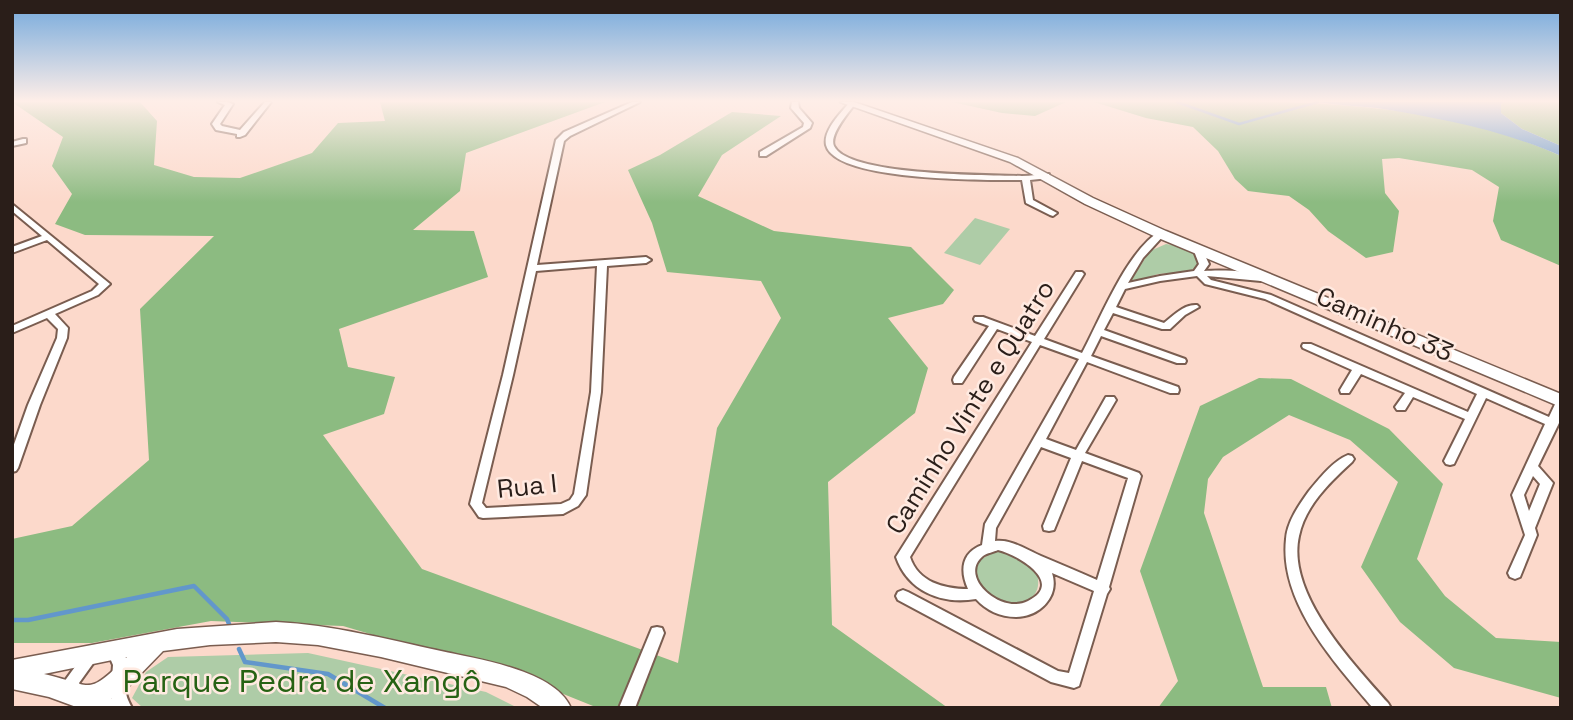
<svg xmlns="http://www.w3.org/2000/svg" width="1573" height="720" viewBox="0 0 1573 720" font-family="'Space Grotesk',sans-serif">
	<style>
		.green { fill: #aecca7 }
		.forest { fill: #8cbb81 }
		.water { fill: #6297cb }
		.lines { fill: none; stroke-linecap: round; stroke-linejoin: round }
		.stream-far1 { stroke: #6297cb; stroke-width: 2.5 }
		.stream { stroke: #6297cb; stroke-width: 4.5 }
		.street-casing { stroke: #7a5d50; stroke-width: 4 }
		.secondary-casing { stroke: #7a5d50; stroke-width: 3 }
		.street { fill: #fff; fill-rule: evenodd }
		.secondary { fill: #fff; fill-rule: evenodd }
		.labels { text-anchor: middle; dominant-baseline: central; stroke-width: 5; stroke-linejoin: round; paint-order: stroke }
		.street-label { font-size: 26px; fill: #2a1e19; stroke: #ffeae1 }
		.near-park-label { font-size: 32px; fill: #266213; stroke: #ffeae1 }
	</style>
	<rect width="100%" height="100%" fill="#fcd9cb"/>
	<g class="green">
		<path d="M975,218L1010,229L980,265L944,253Z"/>
		<path d="M1166,244C1180,246 1195,249 1199,263L1197,267L1187,272L1158,274L1134,282L1131,280L1150,251Z"/>
		<path d="M1002,551L1012,552L1036,570C1054,624 956,604 980,560L994,552Z"/>
		<path d="M308,653L486,692L518,708H143L132,698L146,672L168,657Z"/>
	</g>
	<g class="forest">
		<path d="M12,102H140L157,121L154,165L194,177L240,178L312,153L338,123L385,121L380,102H605L466,153L460,191L413,230L474,231L488,277L339,329L348,367L395,377L384,414L323,435L422,569L678,663L717,428L781,318L761,281L667,272L652,223L628,170L660,155L732,112L781,116L722,155L698,196L774,231L911,247L954,290L943,304L888,318L928,368L915,413L828,482L832,625L948,708H598L536,683L343,626L211,621L92,643H12V539L72,526L149,460L140,309L214,236L85,235L55,224L72,194L52,166L63,137Z"/>
		<path d="M952,102H1066L1035,116L1002,113Z"/>
		<path d="M1094,102C1250,102 1415,90 1561,156V266L1501,240L1493,221L1499,187L1472,170L1399,158L1382,159L1385,193L1399,211L1393,252L1366,258L1328,231L1309,210L1289,196L1248,191L1235,179L1218,151L1193,127L1146,118Z"/>
		<path d="M1504,102H1561V146L1522,129L1501,113V104Z"/>
		<path d="M1259,378L1291,379L1389,429L1443,484L1417,559L1445,596L1496,638L1561,642V698L1454,668L1400,622L1361,567L1398,482L1350,440L1289,415L1223,457L1208,479L1204,513L1263,687H1326L1332,708H1158L1178,681L1140,571L1200,406Z"/>
	</g>
	<path class="water" d="M1317,102H1504L1501,104V113L1522,129L1561,146V156C1503,130 1439,118 1377,108C1357,106 1336,105 1317,102Z"/>
	<g class="lines">
		<path class="stream-far1" d="M1177,102L1239,124L1318,102"/>
		<g class="stream">
			<path d="M12,620H28L194,586L227,619L231,629"/>
			<path d="M239,649L245,662L328,674L385,708"/>
		</g>
		<defs>
			<g id="street">
				<path d="M218,102H227L233,104L220,124L222,126L240,130L265,102H271L245,135L240,137H237V134L216,130L212,124L225,105Z"/>
				<path d="M632,102H640L570,136L564,141L537,265L646,257L651,260L646,263L607,266L601,392L586,495L578,506L563,514L483,518L479,517L470,504L503,375L556,140L564,132ZM597,266L591,392L574,494L570,500L561,504L486,508L482,503L513,375L536,271Z"/>
				<path d="M792,102H798L799,108L812,123L810,128L766,156H760V152L803,127L804,123L791,108Z"/>
				<path d="M849,103L855,104C848,113 829,135 834,146C848,176 990,175 1022,176C1031,176 1040,174 1049,174V178L1030,180L1033,200L1057,213L1053,216L1050,215L1026,203L1022,180C989,180 835,182 826,145C823,130 841,113 849,103Z"/>
				<path d="M23,139H26V143L12,146V142Z"/>
				<path d="M12,204L110,284L98,295L55,314L68,328L67,338L40,405L18,468L16,471L12,472V450L28,405L57,338L58,329L47,318L12,333V326L92,291L99,284L47,240L12,253V247L42,236L12,211Z"/>
				<path d="M1161,231L1165,234L1143,258L1128,283L1160,276L1194,271L1199,264L1194,251L1199,248L1202,249L1209,264L1204,271C1220,270 1252,270 1266,278L1261,281L1207,276L1211,280L1271,295L1549,417L1557,400L1561,399V416L1559,423L1538,466L1553,483L1535,528L1537,535L1520,577L1515,579L1510,577L1508,573L1525,535L1512,495L1545,424L1486,398L1454,464L1450,465L1446,464L1444,461L1465,419L1413,397L1405,410H1397L1395,407L1405,393L1361,374L1349,393H1341L1340,390L1352,370L1303,348L1302,346L1303,344H1311L1468,412L1477,394L1265,299L1205,284L1197,276L1160,281L1125,289L1116,307L1164,323C1174,315 1184,304 1197,305L1199,307L1185,315L1170,329H1162L1113,313L1104,330L1185,359L1186,361L1185,363H1177L1101,336L1091,356L1178,387L1179,390L1178,393H1170L1087,362L1046,439L1076,450L1106,397H1114L1116,400L1085,453L1139,473L1141,476L1109,587L1110,589L1107,594L1079,686L1074,688L1051,682L898,600L896,596L898,592L903,590L908,592L1058,671L1069,673L1094,591L1052,573C1060,597 1039,617 1016,617C1000,617 986,610 976,599C941,605 908,591 896,557L1032,342L997,329L962,383H954L953,380L954,377L989,326L975,321L974,319L975,317H983L1035,336L1076,272H1082L1084,274L1044,339L1082,353C1100,320 1128,248 1161,231ZM1040,345L1079,359L985,524L982,545C961,553 960,571 968,589C944,589 918,582 910,557ZM1041,447L1071,458L1043,526L1044,530L1049,531L1054,530L1082,461L1128,478L1097,580C1079,572 1060,564 1041,556C1026,550 1012,539 995,541L996,528ZM1533,476L1540,484L1529,511L1524,495ZM998,550C1019,555 1065,583 1028,601C1002,615 957,577 983,556C987,553 994,552 998,550Z"/>
				<path d="M1348,455L1352,456L1354,459L1352,462C1330,482 1305,506 1299,536C1286,594 1353,663 1388,703L1391,708H1373C1335,663 1279,603 1286,539C1287,522 1299,505 1309,491C1319,479 1333,461 1348,455Z"/>
				<path d="M657,627L662,628L664,633L635,708H619L652,628Z"/>
				<path d="M114,644C134,653 124,675 126,691C126,697 129,702 132,708H95L89,705L86,700L89,695L94,693L112,699L111,692L113,665L107,651L109,646Z"/>
				<path d="M90,651L95,653L97,658L79,683L84,693L81,698L76,700L71,698L64,682L85,653Z"/>
			</g>
			<g id="secondary">
				<path d="M840,102H854L1018,158L1093,198L1166,231L1561,394V407L1156,237L1085,204L1010,162Z"/>
				<path d="M276,622C333,625 386,639 441,651C477,659 555,670 571,708H543L527,697L506,687L381,657L318,645L276,642L210,645L163,651L126,689L101,706L79,708L49,697L12,689V660L177,629ZM127,657C86,698 93,685 44,674Z"/>
			</g>
		</defs>
		<use href="#street" class="street-casing"/>
		<use href="#secondary" class="secondary-casing"/>
		<use href="#street" class="street"/>
		<use href="#secondary" class="secondary"/>
	</g>
	<linearGradient id="sky" x2="0" y2="1"><stop stop-color="#72a8dc"/><stop offset="0.5" stop-color="#feeee8"/><stop offset="1" stop-color="#feeee8" stop-opacity="0"/></linearGradient>
	<rect width="1573" height="202" fill="url(#sky)"/>
	<g class="labels">
		<g class="street-label">
			<text transform="translate(1385 324) rotate(24)">Caminho 33</text>
			<text transform="translate(970 407) rotate(-58)">Caminho Vinte e Quatro</text>
			<text transform="translate(527 486) rotate(-6)">Rua I</text>
		</g>
		<g class="near-park-label">
			<text x="302" y="681">Parque Pedra de Xangô</text>
		</g>
	</g>
	<rect width="1573" height="720" fill="none" stroke="#2a1e19" stroke-width="28"/>
</svg>
